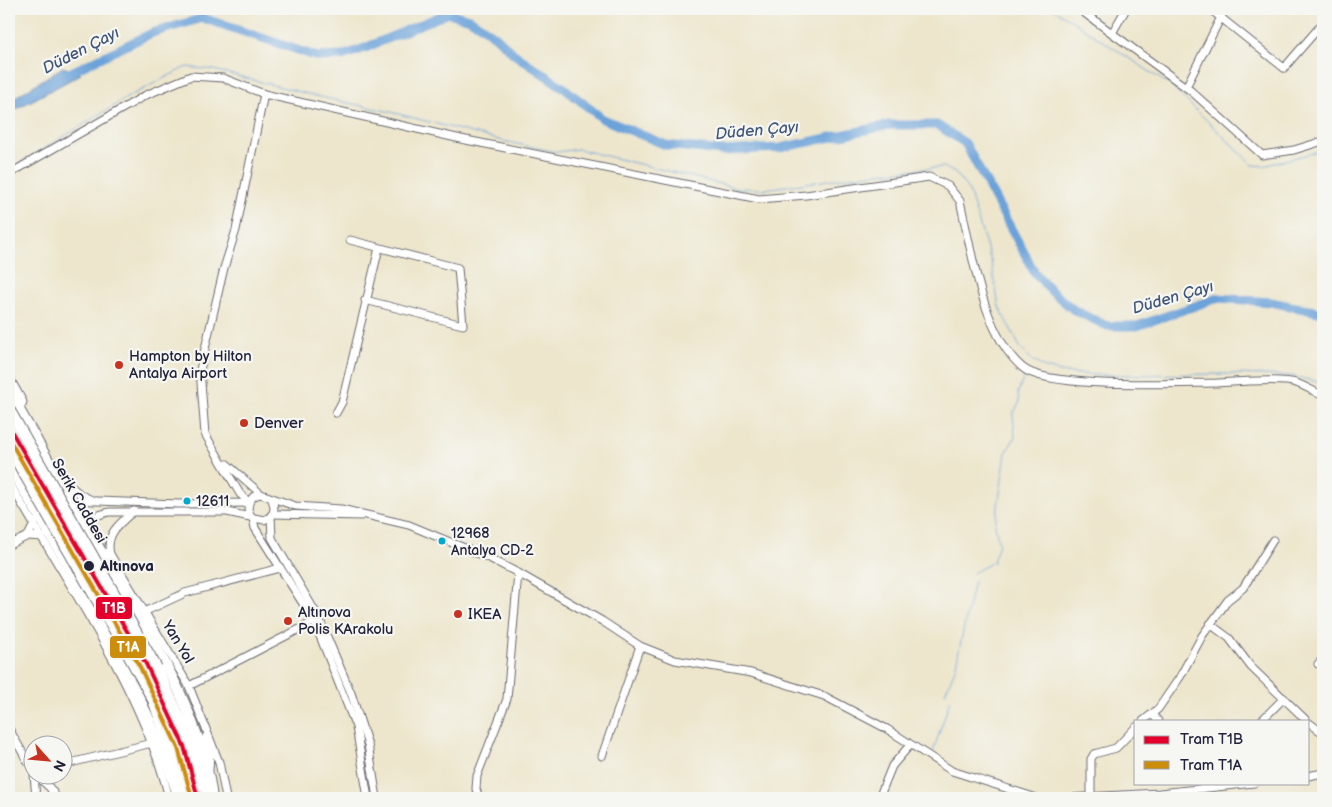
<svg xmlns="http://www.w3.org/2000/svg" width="1332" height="807" viewBox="0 0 1332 807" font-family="'Balsamiq Sans',sans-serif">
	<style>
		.water { fill: #6ba2d9; stroke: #46628a }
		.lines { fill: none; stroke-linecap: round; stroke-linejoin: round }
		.stream { stroke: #6ba2d9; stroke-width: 1 }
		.river { stroke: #6ba2d9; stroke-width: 9 }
		.minor-casing { stroke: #69676e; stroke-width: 9 }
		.highway-casing { stroke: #69676e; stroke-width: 12 }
		.minor { stroke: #fff; stroke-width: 7 }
		.highway { stroke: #fff; stroke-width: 10 }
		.highway-bridge-casing { stroke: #69676e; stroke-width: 12; stroke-linecap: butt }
		.highway-bridge { stroke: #fff; stroke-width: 10 }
		.tram-1-casing { stroke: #f6f6f2; stroke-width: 8 }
		.tram-2-casing { stroke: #f6f6f2; stroke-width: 8 }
		.tram-1 { stroke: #e4002b; stroke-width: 4 }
		.tram-2 { stroke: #cc8c0c; stroke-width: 4 }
		.poi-dot { fill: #c8321e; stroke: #f6f6f2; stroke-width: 2 }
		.bus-dot { fill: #00a9ce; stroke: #f6f6f2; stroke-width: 2 }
		.stop-dot { fill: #22223b; stroke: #f6f6f2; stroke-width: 2 }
		.labels { text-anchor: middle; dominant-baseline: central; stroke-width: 4.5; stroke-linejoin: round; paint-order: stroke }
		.bus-label { font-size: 14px; fill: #22223b; stroke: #f6f6f2; text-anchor: start }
		.poi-label { font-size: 15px; fill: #22223b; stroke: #f6f6f2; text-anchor: start }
		.street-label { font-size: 15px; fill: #22223b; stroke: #f6f6f2 }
		.stop-label { font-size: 15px; font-weight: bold; fill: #22223b; stroke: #f6f6f2; text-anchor: start }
		.water-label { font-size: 16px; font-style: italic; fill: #3f557a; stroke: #f6f6f2 }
		.line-badge { stroke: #f6f6f2; stroke-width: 2 }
		.badge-label { font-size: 14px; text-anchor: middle; font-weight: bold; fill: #fff }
	</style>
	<rect width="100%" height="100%" fill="#f6f6f2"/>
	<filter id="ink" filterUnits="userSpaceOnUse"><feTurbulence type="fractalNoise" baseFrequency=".02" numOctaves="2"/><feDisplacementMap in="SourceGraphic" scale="10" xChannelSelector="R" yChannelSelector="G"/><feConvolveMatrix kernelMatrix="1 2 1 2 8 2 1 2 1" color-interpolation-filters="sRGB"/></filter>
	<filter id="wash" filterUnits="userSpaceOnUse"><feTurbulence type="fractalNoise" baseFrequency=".0096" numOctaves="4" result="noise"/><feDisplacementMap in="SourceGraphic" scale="20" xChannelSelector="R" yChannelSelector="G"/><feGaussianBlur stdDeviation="1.12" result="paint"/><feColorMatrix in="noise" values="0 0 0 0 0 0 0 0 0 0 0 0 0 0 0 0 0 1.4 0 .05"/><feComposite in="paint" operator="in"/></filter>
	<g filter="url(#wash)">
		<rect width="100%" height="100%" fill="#ede6cc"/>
		<path class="water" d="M63,67L81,74L9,113V101Z"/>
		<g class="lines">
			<g class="stream">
				<path d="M1054,9L1170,85L1253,165L1264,166L1323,150"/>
				<path d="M9,170L128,97L186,67L214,70L316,96L391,112L503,141L557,152L578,149L737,188L765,189L878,173L944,167L956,174L969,191L991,261L999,307L1021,349L1032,360L1045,368L1065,373L1098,375L1234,374L1292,376L1323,383"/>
				<path d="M973,573L993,562L999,544L995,526L1006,453L1015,437L1013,414L1019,403L1018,392L1024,377"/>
				<path d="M945,693L955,669L974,581"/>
				<path d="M933,752L950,700"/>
			</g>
			<path class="river" d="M63,76L152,33L203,18L318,57L342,56L365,48L448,13L470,19L495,36L514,54L564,88L603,119L666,145L722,151L780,148L889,125H937L965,143L1035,273L1050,290L1074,310L1107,326H1137L1218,298L1271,302L1323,313"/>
		</g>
	</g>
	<g filter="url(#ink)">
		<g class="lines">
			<defs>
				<g id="minor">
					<path d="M1079,9L1191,91L1262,155L1294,150L1323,141"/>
					<path d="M1210,9L1284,68L1323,23"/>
					<path d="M1112,33L1126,9"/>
					<path d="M1186,87L1225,9"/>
					<path d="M9,174L146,95L191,76L223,78L264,94L461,139L759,199L806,195L929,177L948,186L960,201C972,251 982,334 1023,368C1047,389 1180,383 1217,383C1233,382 1283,378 1296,383C1305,386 1315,392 1323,396"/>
					<path d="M350,240L458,268L463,325L365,300"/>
					<path d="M9,377L23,402L19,410"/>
					<path d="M336,413L342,402L379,248"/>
					<path d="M227,464L261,494"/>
					<path d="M62,479L81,495L92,500"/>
					<path d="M9,482C65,580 142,688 169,798"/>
					<path d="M249,502L240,494L205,434L200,370L224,268L236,230L264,94"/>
					<path d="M134,511C120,523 105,534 110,554L189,686L219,762L226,798"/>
					<path d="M42,512L48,507L70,500L179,504L249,503"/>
					<path d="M273,514L361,516"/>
					<path d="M251,516L248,510L249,502L254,496L261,494L295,506L341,509L409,525L491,559L518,573L602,621L640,646L675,660L751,673L824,696L887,729L952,771L1037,798"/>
					<path d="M271,516L272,538L319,618L351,693L368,745L377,798"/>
					<path d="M253,518L255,528L314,621L356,727L368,798"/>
					<path d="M56,534L92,517L109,512H227L264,520C274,516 276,509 272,500"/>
					<path d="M28,536L43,537"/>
					<path d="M9,545L28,536L35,522"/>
					<path d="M144,612L185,593L280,568"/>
					<path d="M1210,624L1229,638L1251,667L1307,721"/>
					<path d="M1318,664L1323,659"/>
					<path d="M189,686L317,620"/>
					<path d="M1152,714L1158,721"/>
					<path d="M1143,721L1158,709L1180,677L1202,636L1228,600L1243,588L1273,540"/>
					<path d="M1261,721L1284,698"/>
					<path d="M1308,722L1320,731"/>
					<path d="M9,729L32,769"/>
					<path d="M206,737L210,755L209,770"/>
					<path d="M602,756L640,646"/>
					<path d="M62,765L152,743"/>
					<path d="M35,774L50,788L57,798"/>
					<path d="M34,775L36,798"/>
					<path d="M1308,776L1323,773"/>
					<path d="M1091,797V759L1094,754L1116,748L1136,727"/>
					<path d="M479,798L476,789L477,776L507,699L518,573"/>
					<path d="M879,798L892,766L910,745"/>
					<path d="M1065,798L1160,793L1254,783"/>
				</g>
				<g id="highway">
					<path d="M9,392C43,452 77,511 112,570C153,641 202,716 212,798"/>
					<path d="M9,465C72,573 141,678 179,798"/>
					<path d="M157,668L184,726L206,792"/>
					<path d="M153,700L181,778L186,798"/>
				</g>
			</defs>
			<use href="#minor" class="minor-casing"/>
			<use href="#highway" class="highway-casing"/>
			<use href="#minor" class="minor"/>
			<use href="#highway" class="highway"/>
			<defs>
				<g id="highway-bridge">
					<path d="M9,409L157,668"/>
					<path d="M9,448L121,642L153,700"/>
				</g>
			</defs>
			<use href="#highway-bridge" class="highway-bridge-casing"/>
			<use href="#highway-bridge" class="highway-bridge"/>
			<defs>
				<path id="tram-1" d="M9,427L146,664L184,746L198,798"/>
				<path id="tram-2" d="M9,439L140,667L178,748L192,798"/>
			</defs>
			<use href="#tram-1" class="tram-1-casing"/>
			<use href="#tram-2" class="tram-2-casing"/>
			<use href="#tram-1" class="tram-1"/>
			<use href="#tram-2" class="tram-2"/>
		</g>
	</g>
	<g class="poi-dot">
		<circle cx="119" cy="365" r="5"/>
		<circle cx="244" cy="423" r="5"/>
		<circle cx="458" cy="614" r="5"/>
		<circle cx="288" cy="621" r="5"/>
	</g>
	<g class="bus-dot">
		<circle cx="187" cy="501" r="4.5"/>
		<circle cx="442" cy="541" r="4.5"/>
	</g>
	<circle class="stop-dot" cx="89" cy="566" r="6"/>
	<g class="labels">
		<g class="bus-label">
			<text x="196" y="501">12611</text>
			<text x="451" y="533">12968<tspan x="451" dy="17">Antalya CD-2</tspan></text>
		</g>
		<g class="poi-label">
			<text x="129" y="356">Hampton by Hilton<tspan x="129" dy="17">Antalya Airport</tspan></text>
			<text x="254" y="423">Denver</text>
			<text x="298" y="612">Altınova<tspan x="298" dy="17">Polis KArakolu</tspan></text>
			<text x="468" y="614">IKEA</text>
		</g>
		<g class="street-label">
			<text transform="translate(79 501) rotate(60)">Serik Caddesi</text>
			<text transform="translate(178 642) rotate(59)">Yan Yol</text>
		</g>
		<g class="stop-label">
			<text x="100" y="566">Altınova</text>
		</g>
		<g class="water-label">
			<text transform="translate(81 51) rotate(-27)">Düden Çayı</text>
			<text transform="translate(757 131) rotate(-5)">Düden Çayı</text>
			<text transform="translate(1173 298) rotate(-16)">Düden Çayı</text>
		</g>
	</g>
	<g class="line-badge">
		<rect x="95" y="596" width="38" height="24" rx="5" fill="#e4002b"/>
		<rect x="109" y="635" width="38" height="24" rx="5" fill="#cc8c0c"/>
	</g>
	<g class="badge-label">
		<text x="114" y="613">T1B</text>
		<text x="128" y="652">T1A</text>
	</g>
	<rect width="1332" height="807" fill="none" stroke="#f6f6f2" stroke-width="30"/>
	<rect x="1134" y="720" width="175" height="65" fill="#f6f6f2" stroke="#a1a1a9"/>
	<rect x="1144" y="736" width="25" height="8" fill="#e4002b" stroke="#a1a1a9"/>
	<text x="1180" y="744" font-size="15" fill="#22223b">Tram T1B</text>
	<rect x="1144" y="761" width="25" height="8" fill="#cc8c0c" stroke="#a1a1a9"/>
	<text x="1180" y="770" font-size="15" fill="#22223b">Tram T1A</text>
	<g transform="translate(48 760) rotate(117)"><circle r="24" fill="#f6f6f2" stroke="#a1a1a9"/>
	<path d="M0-4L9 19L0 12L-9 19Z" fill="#c8321e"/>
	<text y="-8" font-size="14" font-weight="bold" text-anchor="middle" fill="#22223b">N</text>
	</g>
</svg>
